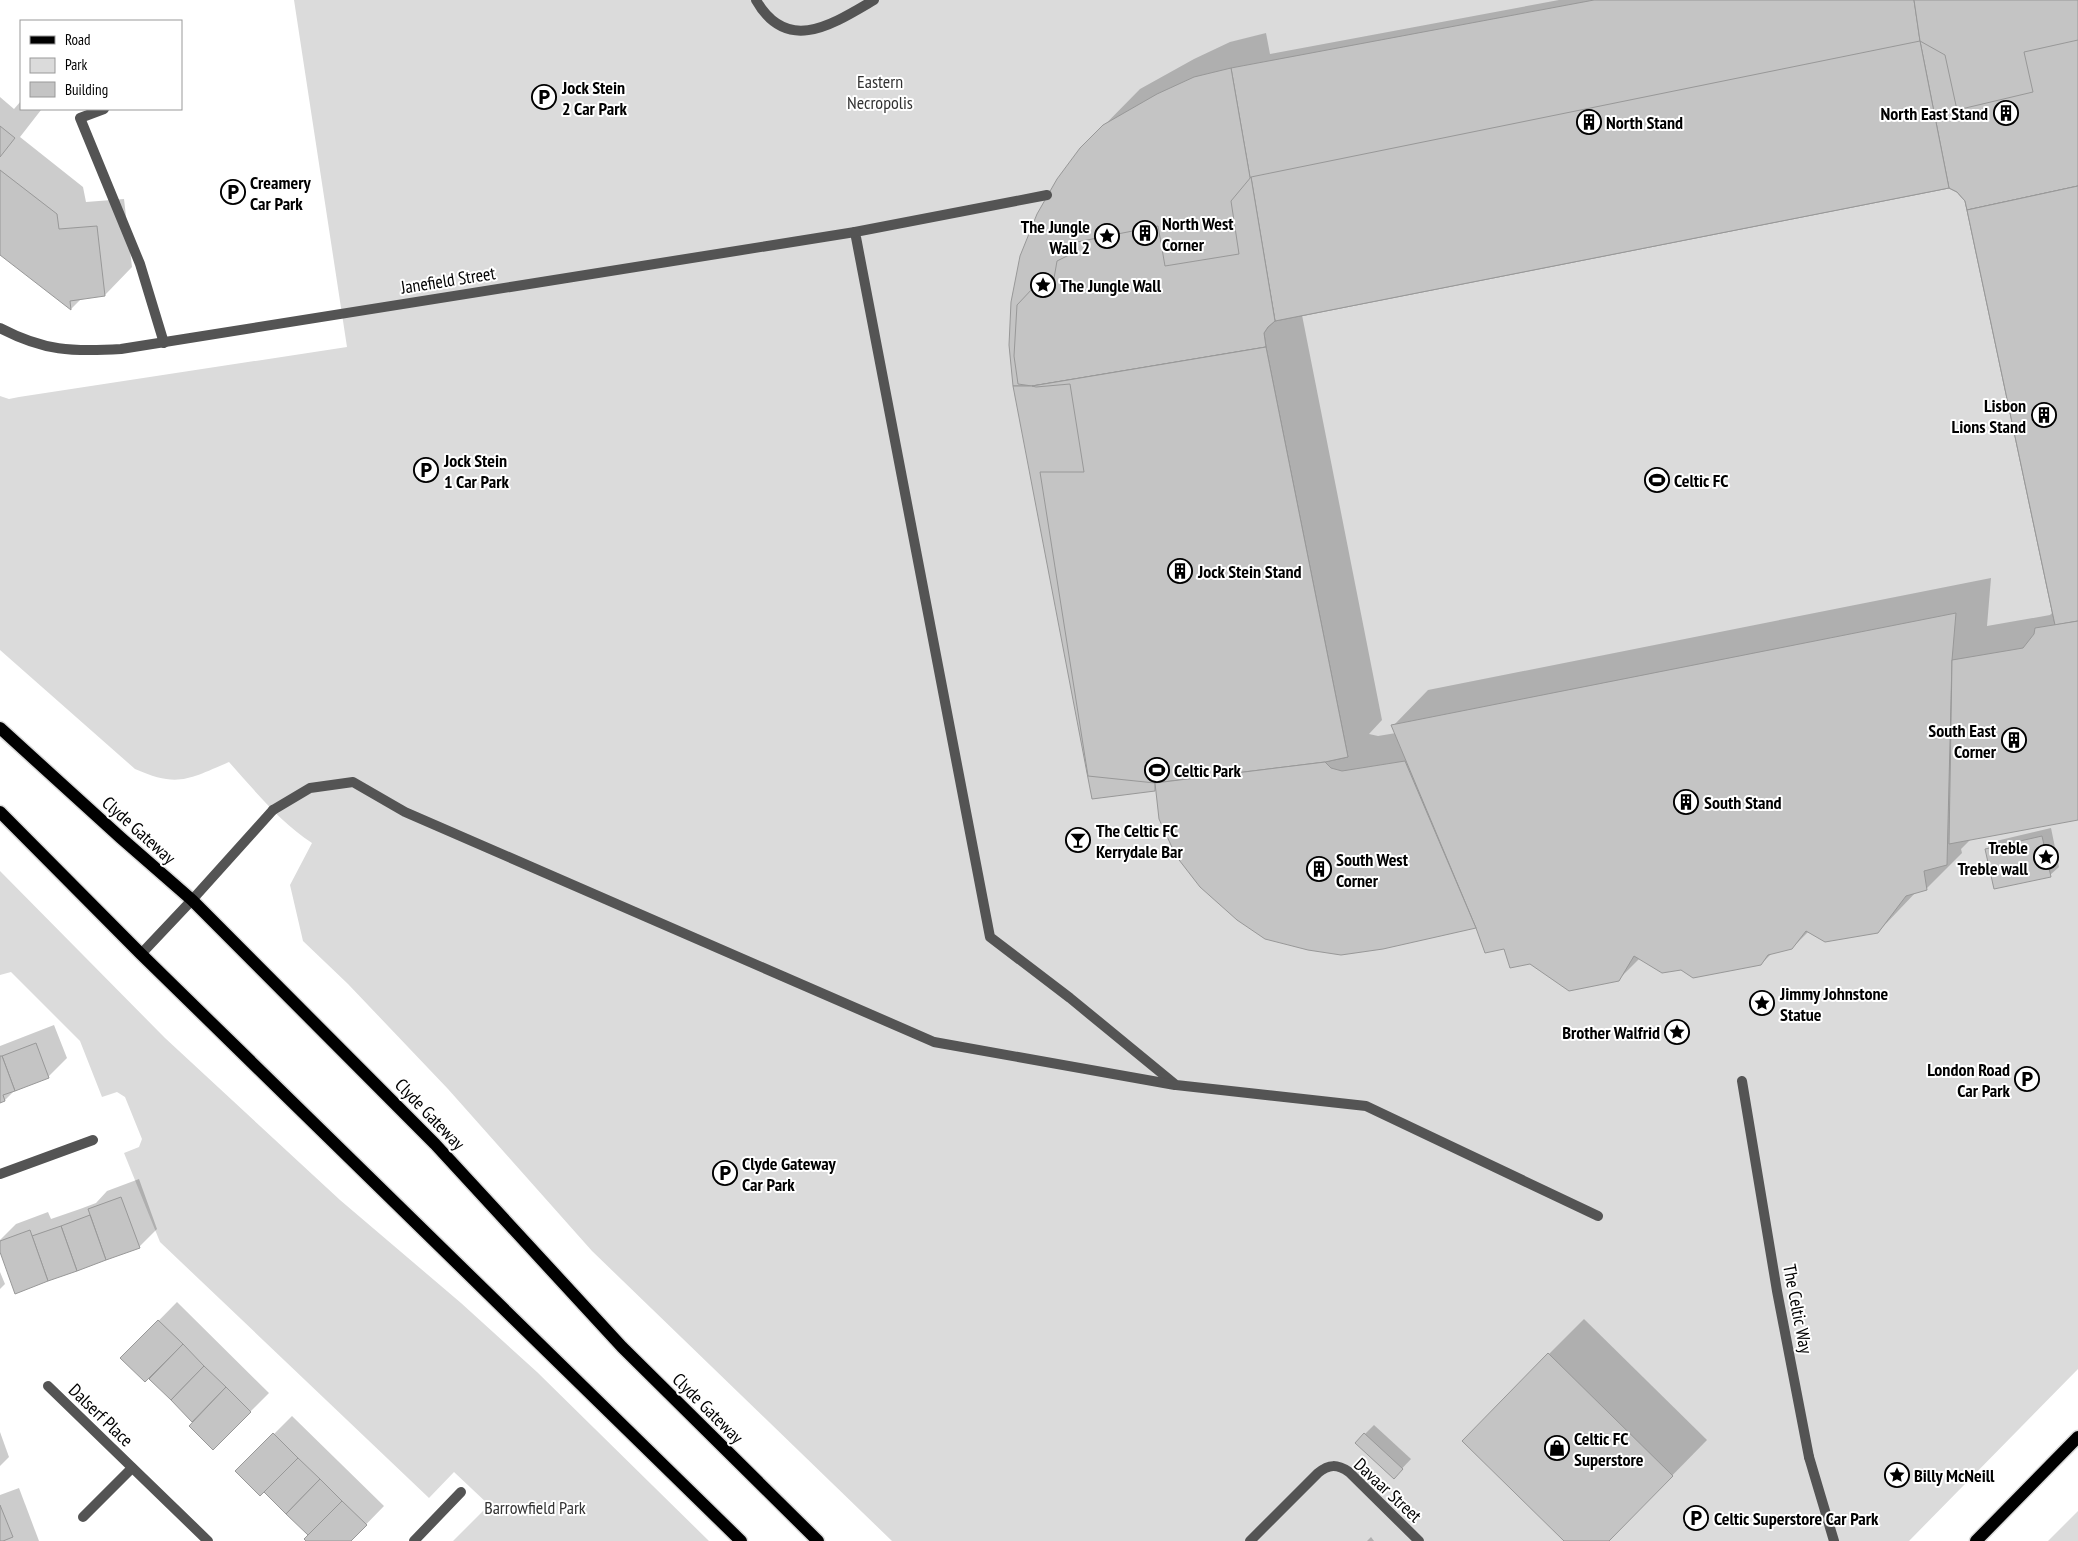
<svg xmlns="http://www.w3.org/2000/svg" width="2078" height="1541" viewBox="0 0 2078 1541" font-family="'PT Sans Narrow',sans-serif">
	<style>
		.green { fill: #dbdbdb }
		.shadow { fill: #0003; fill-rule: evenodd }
		.building { fill: #c4c4c4; stroke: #989898 }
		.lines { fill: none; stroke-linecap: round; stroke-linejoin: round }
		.primary-casing { stroke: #dbdbdb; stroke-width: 15 }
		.service { stroke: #545454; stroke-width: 10 }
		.pedestrian { stroke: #545454; stroke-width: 10 }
		.minor { stroke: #545454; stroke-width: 10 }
		.primary { stroke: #000; stroke-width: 12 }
		.labels { text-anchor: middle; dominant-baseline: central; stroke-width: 4; stroke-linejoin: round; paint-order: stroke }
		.park-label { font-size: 18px; fill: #323232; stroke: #fff }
		.poi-label { font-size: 18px; font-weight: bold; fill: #000; stroke: #fff; text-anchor: start }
		.street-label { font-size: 18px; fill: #000; stroke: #fff }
	</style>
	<rect width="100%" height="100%" fill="#fff"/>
	<g class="green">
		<path d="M294,0H2078V1369L1909,1541H892L592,1251L448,1089L348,984L303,941L290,885L312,843C280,822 255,791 229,762C189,779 178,788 135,769L0,650V396L9,399L19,397L347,347Z"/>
		<path d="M0,871L165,1038L340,1200L461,1303L537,1372L709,1541H453L489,1505L454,1472L429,1498L160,1242L124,1153L139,1147L142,1139L125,1097L117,1092L102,1097L80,1041L11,972L0,975Z"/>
		<path d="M2078,1511V1541H2048Z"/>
	</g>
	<g class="shadow">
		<path d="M1559,0H2078V818L1972,838L1961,849L1962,853L1926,889L1917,891L1878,932L1809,931L1792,948L1772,953L1761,964L1681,969L1640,958L1618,980L1505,947L1477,926L1383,948L1157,787L1154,790L1081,149L1140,89L1194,59L1230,42L1266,33L1270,54ZM1949,186L1958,191L1966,201L2054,611L2050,615L1987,626L1991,578L1428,690L1393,726L1396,733L1378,736L1369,734L1382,720L1302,315Z"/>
		<path d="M0,97L14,109L21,101V109L41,110L20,137L83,187L86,202L124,199L132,267L105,295L82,298L71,309L0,254Z"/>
		<path d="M2051,828L2059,867L2050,875L1987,850L1996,841Z"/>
		<path d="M54,1025L67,1058L48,1077L16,1089L5,1100L0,1102V1046Z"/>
		<path d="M139,1179L157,1229L139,1247L16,1292L0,1249V1240L16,1224L48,1212L51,1219L80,1209L96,1203L107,1191Z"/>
		<path d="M0,1272L5,1284L0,1289Z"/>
		<path d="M177,1302L269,1393L213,1449L194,1422L149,1377L122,1358Z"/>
		<path d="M1584,1319L1707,1440L1608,1541H1566L1549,1354Z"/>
		<path d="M292,1416L384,1506L350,1541H307L309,1535L264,1491L237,1471Z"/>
		<path d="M1374,1425L1411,1459L1394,1477L1356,1443Z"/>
		<path d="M0,1432L9,1457L0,1466Z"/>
		<path d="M19,1488L39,1541H0V1495Z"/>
		<path d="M1371,1537L1374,1541H1367Z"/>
	</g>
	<g class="building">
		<path d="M1594,0H1914L1920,41L1949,188L1275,321L1231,68Z"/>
		<path d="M1914,0H2078V186L1967,210L1965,201L1957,192L1949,188L1920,41Z"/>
		<path d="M2078,40V186L1967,210L1965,201L1957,192L1949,188L1920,41L1945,55L1957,110L2033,92L2024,52Z"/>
		<path d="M1920,41L1949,188L1275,321L1251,177Z"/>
		<path d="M1231,68L1275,321L1268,327L1264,333L1266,347L1032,386H1013L1009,345L1011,302L1020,256L1037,214L1057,179L1080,148L1103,125L1157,94L1194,77Z"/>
		<path d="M0,126L15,138L0,157Z"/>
		<path d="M0,170L57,214L59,229L97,226L105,296L70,301L71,310L0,255Z"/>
		<path d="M1251,177L1275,321L1268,327L1264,333L1266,347L1032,386L1018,384L1014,356L1017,305L1033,288L1053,284L1057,261L1069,255L1077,242L1158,226L1165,266L1239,254L1231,201Z"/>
		<path d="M2078,186V621L2055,625L1967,210Z"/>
		<path d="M2078,186V621L2055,625L1967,210Z"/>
		<path d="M1266,347L1348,757L1325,762L1155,783V791L1092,799L1013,386H1032Z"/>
		<path d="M1266,347L1348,757L1325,762L1155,783L1088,776L1040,472H1084L1070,384L1036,387L1032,386Z"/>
		<path d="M1956,613L1952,660L1947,865L1924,871L1927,890L1906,896L1878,933L1825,942L1806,931L1792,949L1768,955L1761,965L1693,978L1681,970L1662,973L1634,956L1619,981L1569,991L1530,964L1510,968L1504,949L1485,953L1476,928L1391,725Z"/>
		<path d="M2078,621V820L1949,844L1952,660L2023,648L2034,634L2035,628Z"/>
		<path d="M1405,761L1476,928L1383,949L1341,955L1308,950L1265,939L1237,920L1200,887L1176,856L1159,819L1155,783L1325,762L1331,768L1342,771Z"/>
		<path d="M2042,836L2051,877L1994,889L1985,849Z"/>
		<path d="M36,1043L49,1078L15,1091L2,1056Z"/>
		<path d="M0,1056H2L15,1091L3,1095L5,1101L0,1103Z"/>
		<path d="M121,1197L140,1248L106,1260L88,1209Z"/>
		<path d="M90,1215L106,1260L77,1271L61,1226Z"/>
		<path d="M61,1226L77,1271L48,1281L32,1236Z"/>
		<path d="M30,1230L48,1281L15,1294L0,1252V1241Z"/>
		<path d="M158,1320L183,1344L145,1382L120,1358Z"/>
		<path d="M183,1344L204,1366L171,1400L149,1379Z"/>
		<path d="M1548,1353L1673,1476L1609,1541H1564L1462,1441Z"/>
		<path d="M204,1366L226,1387L192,1422L171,1400Z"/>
		<path d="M226,1387L251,1412L213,1450L189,1426Z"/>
		<path d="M273,1433L298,1458L260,1496L235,1471Z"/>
		<path d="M1364,1433L1403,1469L1394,1479L1355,1443Z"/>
		<path d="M298,1458L320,1479L286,1514L264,1492Z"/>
		<path d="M320,1479L342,1501L308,1535L286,1514Z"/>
		<path d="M342,1501L367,1525L351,1541H306L304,1539Z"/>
		<path d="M0,1505L13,1537L3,1541H0Z"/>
	</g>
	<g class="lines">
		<defs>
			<g id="primary">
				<path d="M0,728L121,838L192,900L435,1144L622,1347L818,1541"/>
				<path d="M0,812L141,954L741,1541"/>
				<path d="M1976,1541L2078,1437"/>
			</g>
		</defs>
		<use href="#primary" class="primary-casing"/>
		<g class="service">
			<path d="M756,0C787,55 833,24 874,0"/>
			<path d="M104,109L80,118L140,264L164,343"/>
			<path d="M1047,195L855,232L990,937L1070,998L1176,1085L1366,1106L1598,1216"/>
			<path d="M273,810L310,788L353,782L405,812L934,1042L1175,1085"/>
			<path d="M1809,1457L1834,1541"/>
			<path d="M1250,1541L1318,1473C1329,1464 1337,1464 1349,1472L1419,1541"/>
		</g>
		<path class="pedestrian" d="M1742,1081L1777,1291L1809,1457"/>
		<g class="minor">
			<path d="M0,328C44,351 72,352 121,349L855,232"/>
			<path d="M141,954L192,900L273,810"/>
			<path d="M0,1174L93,1140"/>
			<path d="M48,1386L208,1541"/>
			<path d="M83,1517L132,1468"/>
			<path d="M414,1541L461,1492"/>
		</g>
		<use href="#primary" class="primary"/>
	</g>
	<defs>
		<symbol id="parking-ring" viewBox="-11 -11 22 22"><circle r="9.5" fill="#fff" stroke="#000" stroke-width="1.5"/><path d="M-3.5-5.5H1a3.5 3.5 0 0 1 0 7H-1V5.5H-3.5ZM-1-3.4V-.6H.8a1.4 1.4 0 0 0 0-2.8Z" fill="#000"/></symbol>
		<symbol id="building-ring" viewBox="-11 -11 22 22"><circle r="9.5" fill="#fff" stroke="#000" stroke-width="1.5"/><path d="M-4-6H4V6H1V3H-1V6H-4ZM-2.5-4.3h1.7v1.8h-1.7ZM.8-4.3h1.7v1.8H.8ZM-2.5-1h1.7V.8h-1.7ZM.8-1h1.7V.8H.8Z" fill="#000"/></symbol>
		<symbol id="sight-ring" viewBox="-11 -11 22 22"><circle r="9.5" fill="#fff" stroke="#000" stroke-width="1.5"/><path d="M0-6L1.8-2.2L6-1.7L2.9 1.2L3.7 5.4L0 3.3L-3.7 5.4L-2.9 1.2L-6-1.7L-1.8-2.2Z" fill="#000"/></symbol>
		<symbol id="stadium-ring" viewBox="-11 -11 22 22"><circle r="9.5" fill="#fff" stroke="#000" stroke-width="1.5"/><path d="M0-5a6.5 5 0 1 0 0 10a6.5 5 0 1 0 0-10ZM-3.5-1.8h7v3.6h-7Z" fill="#000"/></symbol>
		<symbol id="bar-ring" viewBox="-11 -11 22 22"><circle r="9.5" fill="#fff" stroke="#000" stroke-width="1.5"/><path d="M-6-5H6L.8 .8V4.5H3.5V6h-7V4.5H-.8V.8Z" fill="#000"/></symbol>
		<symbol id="shop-ring" viewBox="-11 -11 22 22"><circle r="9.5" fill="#fff" stroke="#000" stroke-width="1.5"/><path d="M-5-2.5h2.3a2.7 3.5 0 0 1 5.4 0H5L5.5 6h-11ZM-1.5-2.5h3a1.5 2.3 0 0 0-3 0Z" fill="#000"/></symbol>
	</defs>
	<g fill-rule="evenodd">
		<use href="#parking-ring" x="530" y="83" width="28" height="28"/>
		<use href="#building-ring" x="1992" y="99" width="28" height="28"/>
		<use href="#building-ring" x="1575" y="108" width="28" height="28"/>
		<use href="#parking-ring" x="219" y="178" width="28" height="28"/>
		<use href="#building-ring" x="1131" y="219" width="28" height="28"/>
		<use href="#sight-ring" x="1093" y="222" width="28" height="28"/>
		<use href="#sight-ring" x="1029" y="271" width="28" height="28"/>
		<use href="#building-ring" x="2030" y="401" width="28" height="28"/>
		<use href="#parking-ring" x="412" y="456" width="28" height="28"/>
		<use href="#stadium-ring" x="1643" y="466" width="28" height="28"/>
		<use href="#building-ring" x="1166" y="557" width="28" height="28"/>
		<use href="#building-ring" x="2000" y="726" width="28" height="28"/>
		<use href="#stadium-ring" x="1143" y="756" width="28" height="28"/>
		<use href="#building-ring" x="1672" y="788" width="28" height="28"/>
		<use href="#bar-ring" x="1064" y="826" width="28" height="28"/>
		<use href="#sight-ring" x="2032" y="843" width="28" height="28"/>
		<use href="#building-ring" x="1305" y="855" width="28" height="28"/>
		<use href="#sight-ring" x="1748" y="989" width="28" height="28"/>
		<use href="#sight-ring" x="1663" y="1018" width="28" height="28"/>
		<use href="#parking-ring" x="2013" y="1065" width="28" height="28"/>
		<use href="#parking-ring" x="711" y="1159" width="28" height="28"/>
		<use href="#shop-ring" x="1543" y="1434" width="28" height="28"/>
		<use href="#sight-ring" x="1883" y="1461" width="28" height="28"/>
		<use href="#parking-ring" x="1682" y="1504" width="28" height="28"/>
	</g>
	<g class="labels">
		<g class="park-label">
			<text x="880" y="81">Eastern<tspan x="880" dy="21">Necropolis</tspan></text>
			<text x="535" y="1507">Barrowfield Park</text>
		</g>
		<g class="poi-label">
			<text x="562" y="87">Jock Stein<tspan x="562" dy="21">2 Car Park</tspan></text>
			<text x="1988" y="113" text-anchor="end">North East Stand</text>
			<text x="1606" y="122">North Stand</text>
			<text x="250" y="182">Creamery<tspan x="250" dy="21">Car Park</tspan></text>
			<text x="1162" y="223">North West<tspan x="1162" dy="21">Corner</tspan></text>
			<text x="1090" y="226" text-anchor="end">The Jungle<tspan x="1090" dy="21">Wall 2</tspan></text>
			<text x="1060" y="285">The Jungle Wall</text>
			<text x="2026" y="405" text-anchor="end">Lisbon<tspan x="2026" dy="21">Lions Stand</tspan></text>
			<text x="444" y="460">Jock Stein<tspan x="444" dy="21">1 Car Park</tspan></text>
			<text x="1674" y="480">Celtic FC</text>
			<text x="1198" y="571">Jock Stein Stand</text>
			<text x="1996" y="730" text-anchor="end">South East<tspan x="1996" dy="21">Corner</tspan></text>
			<text x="1174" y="770">Celtic Park</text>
			<text x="1704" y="802">South Stand</text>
			<text x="1096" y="830">The Celtic FC<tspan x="1096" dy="21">Kerrydale Bar</tspan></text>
			<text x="2028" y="847" text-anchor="end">Treble<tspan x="2028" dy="21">Treble wall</tspan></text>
			<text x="1336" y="859">South West<tspan x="1336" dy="21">Corner</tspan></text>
			<text x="1780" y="993">Jimmy Johnstone<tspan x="1780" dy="21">Statue</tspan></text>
			<text x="1660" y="1032" text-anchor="end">Brother Walfrid</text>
			<text x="2010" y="1069" text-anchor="end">London Road<tspan x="2010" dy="21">Car Park</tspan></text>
			<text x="742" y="1163">Clyde Gateway<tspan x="742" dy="21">Car Park</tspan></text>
			<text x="1574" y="1438">Celtic FC<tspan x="1574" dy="21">Superstore</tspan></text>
			<text x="1914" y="1475">Billy McNeill</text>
			<text x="1714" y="1518">Celtic Superstore Car Park</text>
		</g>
		<g class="street-label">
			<text transform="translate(448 280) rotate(-9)">Janefield Street</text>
			<text transform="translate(139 830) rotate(42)">Clyde Gateway</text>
			<text transform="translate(430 1114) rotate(46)">Clyde Gateway</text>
			<text transform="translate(1798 1309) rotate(79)">The Celtic Way</text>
			<text transform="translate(708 1408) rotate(45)">Clyde Gateway</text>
			<text transform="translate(101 1415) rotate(44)">Dalserf Place</text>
			<text transform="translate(1388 1490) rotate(43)">Davaar Street</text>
		</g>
	</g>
	<rect x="20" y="20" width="162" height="90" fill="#ffffff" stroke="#999999"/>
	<rect x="30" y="36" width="25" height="8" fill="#000000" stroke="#999999"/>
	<text x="65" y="45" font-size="15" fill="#000000">Road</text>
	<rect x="30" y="58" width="25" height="15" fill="#dbdbdb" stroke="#999999"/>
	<text x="65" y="70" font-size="15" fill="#000000">Park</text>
	<rect x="30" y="82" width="25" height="15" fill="#c4c4c4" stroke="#999999"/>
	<text x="65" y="95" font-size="15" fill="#000000">Building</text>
</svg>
